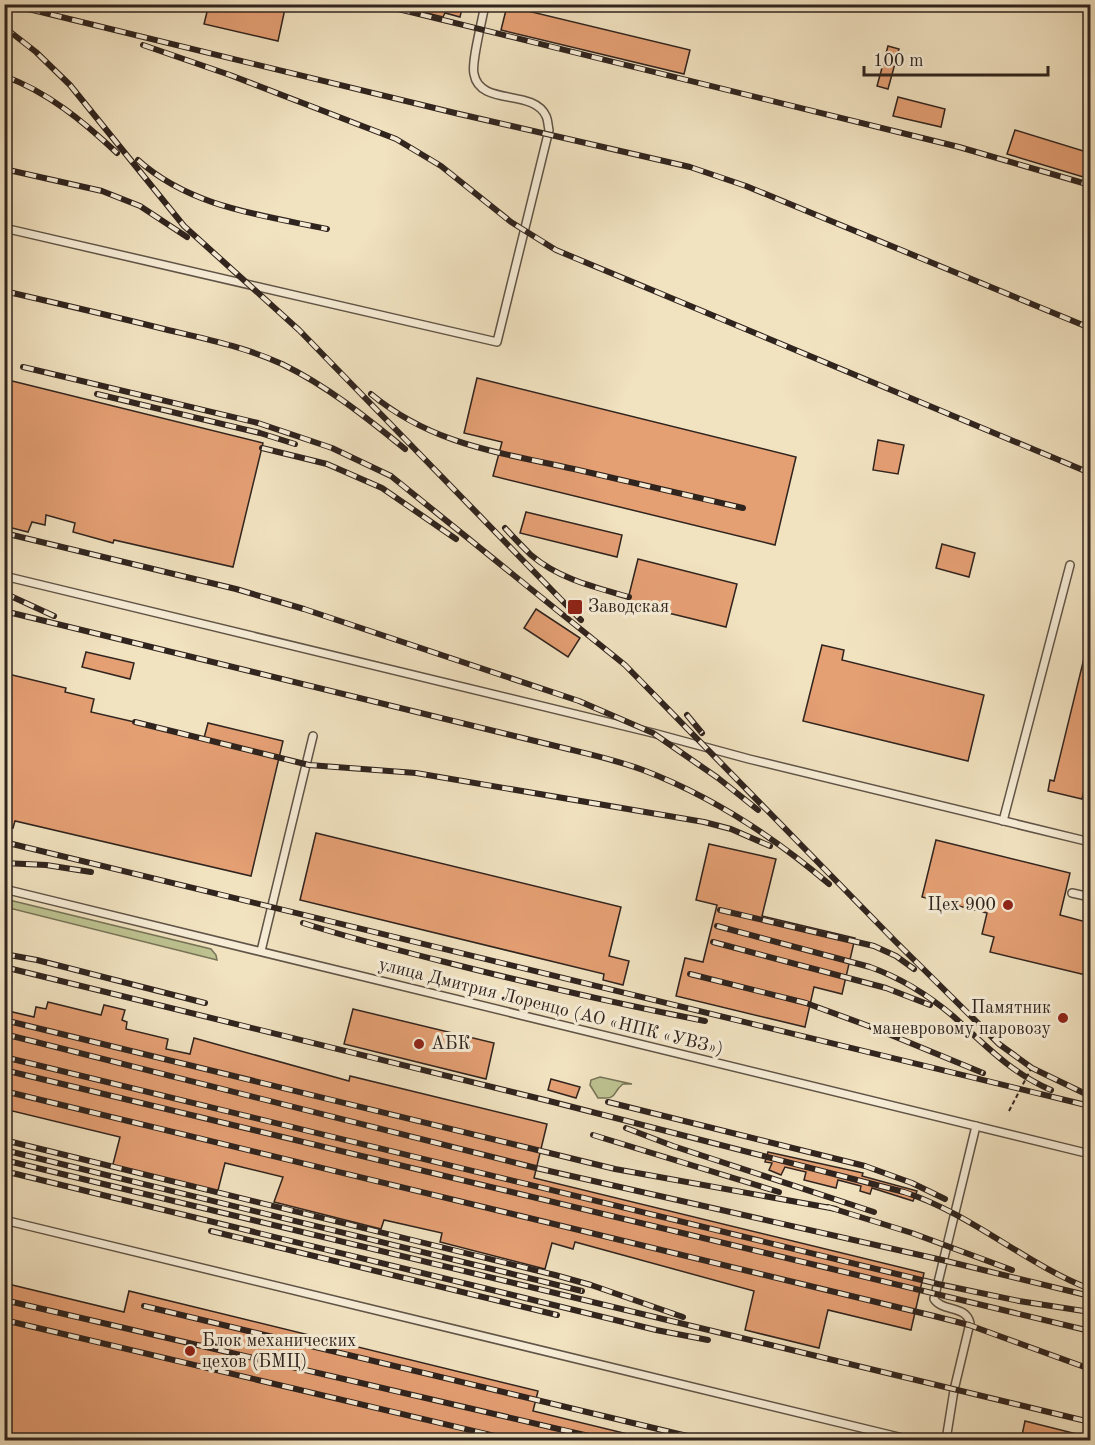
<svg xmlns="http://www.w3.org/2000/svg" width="1095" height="1445" viewBox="0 0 1095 1445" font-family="'Old Standard TT',serif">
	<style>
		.green { fill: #bdc290; stroke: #767357; stroke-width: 1.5 }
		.building { fill: #e49f73; stroke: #30241e; stroke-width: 1.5 }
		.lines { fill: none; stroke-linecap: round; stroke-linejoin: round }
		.service-casing { stroke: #605446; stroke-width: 10 }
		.path { stroke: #30241e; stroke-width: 2; stroke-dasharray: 4.5 3; stroke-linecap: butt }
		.service { stroke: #f6ecd6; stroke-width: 7 }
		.rail-casing { stroke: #30241e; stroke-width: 6 }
		.rail { stroke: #f6ecd6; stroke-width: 4; stroke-dasharray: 11; stroke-linecap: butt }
		.poi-dot { fill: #8f2418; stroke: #f6ecd6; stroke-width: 2 }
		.labels { text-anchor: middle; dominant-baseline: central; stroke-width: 6; stroke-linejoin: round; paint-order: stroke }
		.poi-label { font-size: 18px; fill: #30241e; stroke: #f6ecd6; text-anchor: start }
		.street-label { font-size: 18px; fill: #30241e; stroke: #f6ecd6 }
	</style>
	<rect width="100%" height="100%" fill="#f1e2c0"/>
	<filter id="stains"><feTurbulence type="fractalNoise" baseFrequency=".00333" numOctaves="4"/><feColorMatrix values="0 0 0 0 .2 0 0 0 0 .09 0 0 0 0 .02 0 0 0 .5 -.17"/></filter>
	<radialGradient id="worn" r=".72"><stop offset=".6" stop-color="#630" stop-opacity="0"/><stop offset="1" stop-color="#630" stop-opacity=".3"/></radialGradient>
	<g class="green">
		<path d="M5,899L211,949L216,955L217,960L5,907Z"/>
		<path d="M600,1077L632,1084H623C610,1094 620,1099 598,1098L590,1085L591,1080Z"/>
	</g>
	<g class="building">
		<path d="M209,4H286L278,41L204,24Z"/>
		<path d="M407,4H463L460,17L445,13L443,17L407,8Z"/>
		<path d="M507,6L690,50L684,74L501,30Z"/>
		<path d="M888,46L899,49L888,89L877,86Z"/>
		<path d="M898,97L945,109L941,127L893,116Z"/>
		<path d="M1015,130L1090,153V179L1007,154Z"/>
		<path d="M477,378L796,457L775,545L493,476L502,442L464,433Z"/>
		<path d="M4,379L263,443L233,567L114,540L113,543L73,532L75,523L46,515L45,525L32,522L28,532L4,526Z"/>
		<path d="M878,440L904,445L898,474L873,470Z"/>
		<path d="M526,512L622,535L617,557L520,533Z"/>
		<path d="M942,544L975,553L969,577L936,568Z"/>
		<path d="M638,559L737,584L726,627L627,603Z"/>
		<path d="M536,609L580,638L568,657L524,628Z"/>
		<path d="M822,645L844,650L842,660L984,695L968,761L803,721Z"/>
		<path d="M1087,646L1090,647V765L1082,799L1048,791L1050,780L1054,781Z"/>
		<path d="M86,652L134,663L130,679L82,667Z"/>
		<path d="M4,673L66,688L65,692L94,699L91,712L204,738L208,723L283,741L251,876L15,821L13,828L4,825Z"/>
		<path d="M316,833L621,907L609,956L629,961L623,985L603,980L604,974L300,900Z"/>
		<path d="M936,840L1070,873L1060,915L1090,923V976L990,952L994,937L982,934L987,913L922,897Z"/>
		<path d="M709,844L776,859L762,916L855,938L842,994L814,987L805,1027L676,996L685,958L703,962L717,905L696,900Z"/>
		<path d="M48,1002L101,1015L104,1005L125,1010L122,1020L127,1022L126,1029L168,1039L166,1049L190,1054L194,1038L349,1081L350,1076L547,1124L534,1178L924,1273L911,1330L828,1310L819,1348L745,1330L754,1291L575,1242L573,1249L552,1243L545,1269L440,1242L442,1233L384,1220L381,1229L274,1202L283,1177L225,1163L217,1194L112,1168L120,1137L4,1109V1010L34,1017L36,1007L46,1009Z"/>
		<path d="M353,1009L494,1043L486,1079L344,1044Z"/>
		<path d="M551,1079L580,1087L576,1098L548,1090Z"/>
		<path d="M768,1152L863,1173L862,1176L917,1191L913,1201L872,1188L870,1194L860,1191L861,1186L838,1180L836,1188L804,1180L806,1172L785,1167L781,1175L769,1170L772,1163L765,1162Z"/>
		<path d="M4,1283L124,1312L129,1291L538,1391L533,1411L640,1437L639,1440H4Z"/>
		<path d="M1025,1421L1089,1437V1440H1021Z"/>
	</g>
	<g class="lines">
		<defs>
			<g id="service">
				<path d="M4,228L497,342L549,130C548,126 548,120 546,116C533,88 480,107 474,74C471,62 483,18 485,4"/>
				<path d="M4,576L653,733L749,759L1090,842"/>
				<path d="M1003,821L1070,565"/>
				<path d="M4,889L1090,1154"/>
				<path d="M1072,893L1090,897"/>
				<path d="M261,951L313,736"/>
				<path d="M4,1220L911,1440"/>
				<path d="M946,1440L954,1390L970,1323C966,1305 942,1312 934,1299L976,1126"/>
			</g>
		</defs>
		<use href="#service" class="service-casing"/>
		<path class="path" d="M1009,1111L1033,1065"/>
		<use href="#service" class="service"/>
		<defs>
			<g id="rail">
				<path d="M8,4L455,113L690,167L746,186L1090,328"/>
				<path d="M378,4L959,147L1090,185"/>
				<path d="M4,27L36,52L70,85L184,226L299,330L581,620"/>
				<path d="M143,45L230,75L396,139L441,166L511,222L556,250L1090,473"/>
				<path d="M4,76C48,92 84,122 117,153"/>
				<path d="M138,160C190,207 261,215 327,229"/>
				<path d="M4,169L102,191L140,206L187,237"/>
				<path d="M4,291C56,303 108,315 160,328C201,338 243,346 282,364C327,386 366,417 405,449"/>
				<path d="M23,367L258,423L332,448L391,476L625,665L895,941L999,1044L1032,1068L1090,1096"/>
				<path d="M97,394L260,433L295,444"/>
				<path d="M371,394C433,445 498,452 574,469C630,482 686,495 743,508"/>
				<path d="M262,448L327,464L382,488L456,539"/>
				<path d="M505,528C513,537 522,546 531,555C559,579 594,587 629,597"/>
				<path d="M4,533L236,589L304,609L579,701L653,733L718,778L758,810"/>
				<path d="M4,593L54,616"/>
				<path d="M4,611L568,749C593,755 619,761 643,770C711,796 774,837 829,884"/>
				<path d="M687,715L702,733"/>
				<path d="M135,722L309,765L416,773L704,822L731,829L770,846"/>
				<path d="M4,842L1090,1106"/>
				<path d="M4,863L46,865L91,872"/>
				<path d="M720,910L874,946L896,956L914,969"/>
				<path d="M303,923C350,938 397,950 445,962C531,984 618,1004 705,1021"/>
				<path d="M717,926L870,967C901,978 928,995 953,1016C984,1044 1011,1073 1051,1090"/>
				<path d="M713,942L886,988L930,1005"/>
				<path d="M4,954L37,960L205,1003"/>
				<path d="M4,967L557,1103L904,1192C972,1214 1025,1264 1090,1289"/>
				<path d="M690,974L806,1003L874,1028L983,1073"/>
				<path d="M4,1020L615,1169L836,1209"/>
				<path d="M4,1034L536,1168L942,1260L1090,1296"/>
				<path d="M4,1057L938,1284L1019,1301L1090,1312"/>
				<path d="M4,1070L1090,1331"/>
				<path d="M4,1091L934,1316L969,1325L1090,1369"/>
				<path d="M608,1102L865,1166L912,1183L945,1199"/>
				<path d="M626,1128L673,1146L874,1212"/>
				<path d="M593,1135L779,1192"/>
				<path d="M4,1140L555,1275L591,1285L683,1317"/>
				<path d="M4,1150L582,1291"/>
				<path d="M4,1160L1090,1422"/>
				<path d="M4,1171L656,1330L708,1340"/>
				<path d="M828,1207L912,1233L1012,1270"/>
				<path d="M211,1231L557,1315"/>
				<path d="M4,1300L606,1440"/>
				<path d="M144,1306L704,1440"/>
				<path d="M4,1320L512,1440"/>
			</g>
		</defs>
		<use href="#rail" class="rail-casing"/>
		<use href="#rail" class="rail"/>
	</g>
	<g class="poi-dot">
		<rect x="567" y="599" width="16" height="16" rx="3"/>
		<circle cx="1008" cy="905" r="6"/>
		<circle cx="1063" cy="1018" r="6"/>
		<circle cx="419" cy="1044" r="6"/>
		<circle cx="190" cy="1351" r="6"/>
	</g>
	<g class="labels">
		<g class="poi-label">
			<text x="588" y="607">Заводская</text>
			<text x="996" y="905" text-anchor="end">Цех 900</text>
			<text x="1051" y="1008" text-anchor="end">Памятник<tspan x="1051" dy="21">маневровому паровозу</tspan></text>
			<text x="431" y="1044">АБК</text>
			<text x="202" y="1341">Блок механических<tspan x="202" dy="21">цехов (БМЦ)</tspan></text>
		</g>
		<g class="street-label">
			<text transform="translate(551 1007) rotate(14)">улица Дмитрия Лоренцо (АО «НПК «УВЗ»)</text>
		</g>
	</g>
	<rect width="1095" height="1445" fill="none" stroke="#f1e2c0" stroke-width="24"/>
	<rect x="6" y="6" width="1083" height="1433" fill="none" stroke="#30241e" stroke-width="3"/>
	<rect x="12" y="12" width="1071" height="1421" fill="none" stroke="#30241e" stroke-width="1.5"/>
	<path d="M864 66v9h184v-9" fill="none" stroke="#30241e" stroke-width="3"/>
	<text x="873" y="66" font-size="18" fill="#30241e" stroke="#f6ecd6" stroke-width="4.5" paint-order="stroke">100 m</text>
	<rect width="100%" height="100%" filter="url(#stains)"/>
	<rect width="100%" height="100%" fill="url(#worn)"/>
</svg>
